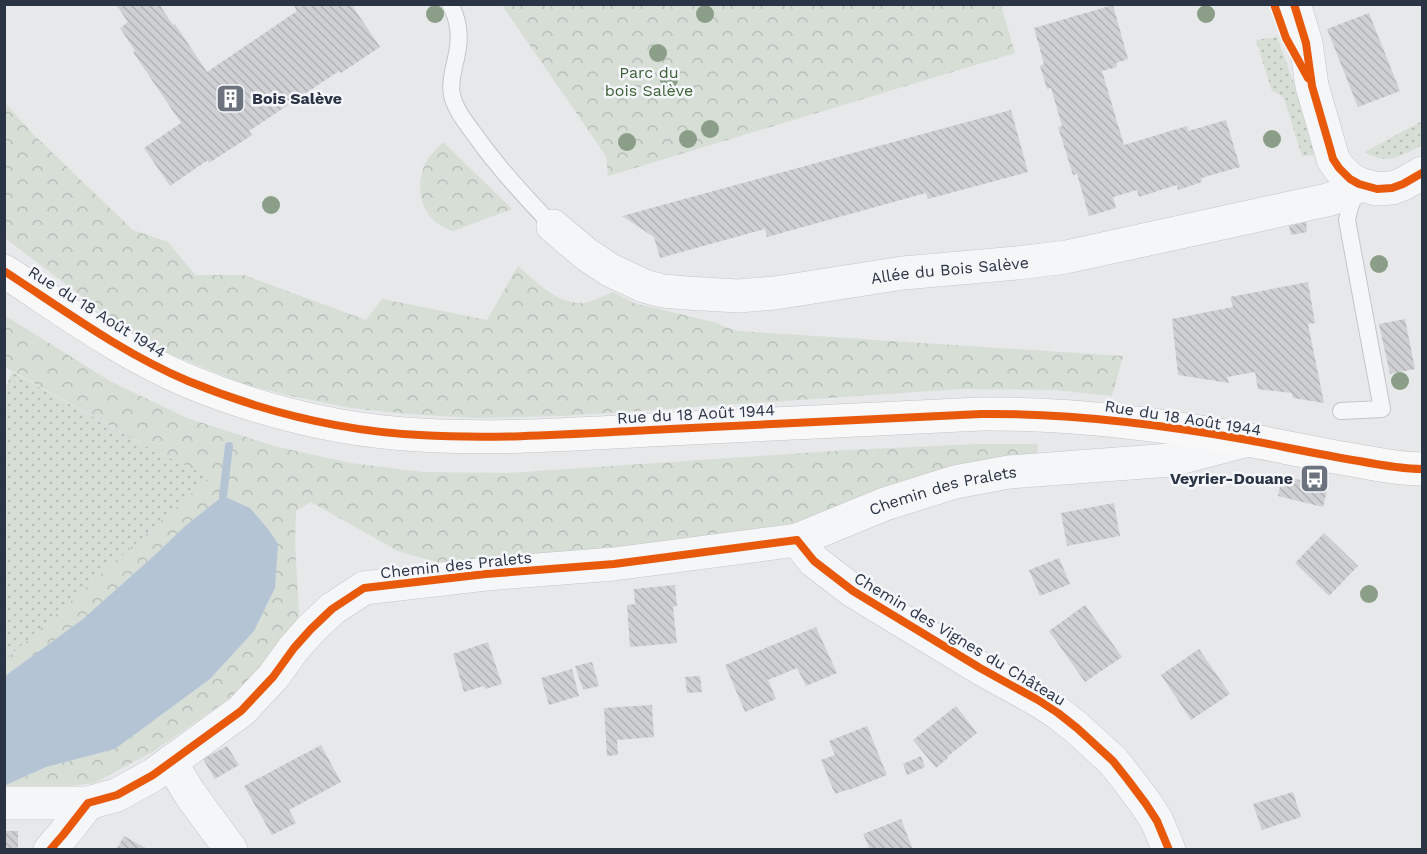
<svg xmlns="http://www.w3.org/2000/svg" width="1427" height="854" viewBox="0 0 1427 854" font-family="'Work Sans',sans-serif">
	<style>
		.grass { fill: url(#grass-dots) }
		.forest { fill: url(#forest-crowns) }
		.water { fill: #b4c4d5 }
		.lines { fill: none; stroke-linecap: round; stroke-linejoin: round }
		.stream { stroke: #b4c4d5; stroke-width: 8 }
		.building { fill: url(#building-back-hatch) }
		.lane-casing { stroke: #c4c6c8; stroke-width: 18 }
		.street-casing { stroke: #c4c6c8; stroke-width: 34 }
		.primary-casing { stroke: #c2c5c8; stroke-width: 34 }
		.lane { stroke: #f5f6f7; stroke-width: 16 }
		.street { stroke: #f5f6f7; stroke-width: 33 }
		.primary { stroke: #f8f8f8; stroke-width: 33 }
		.cycleway-casing { stroke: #f4f6f9; stroke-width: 11 }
		.cycleway { stroke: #e8590c; stroke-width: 8 }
		.tree { fill: #8a9e88 }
		.labels { text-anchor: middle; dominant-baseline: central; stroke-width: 5; stroke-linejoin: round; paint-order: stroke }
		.park-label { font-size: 16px; fill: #3f6138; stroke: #f4f6f9 }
		.poi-label { font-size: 16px; font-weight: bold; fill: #2b3445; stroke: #f4f6f9; text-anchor: start }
		.street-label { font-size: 16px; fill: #2b3445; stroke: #f4f6f9 }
	</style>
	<defs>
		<pattern id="grass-dots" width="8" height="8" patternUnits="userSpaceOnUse" patternTransform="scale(1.5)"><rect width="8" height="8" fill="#d6ded6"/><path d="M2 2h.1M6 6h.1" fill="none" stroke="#b8bfb9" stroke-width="1.8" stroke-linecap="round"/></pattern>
		<pattern id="forest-crowns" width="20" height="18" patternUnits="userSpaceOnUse" patternTransform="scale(1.5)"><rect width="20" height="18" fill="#d6ded6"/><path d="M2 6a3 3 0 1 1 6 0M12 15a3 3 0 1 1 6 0" fill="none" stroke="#b8bfb9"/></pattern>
		<pattern id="building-back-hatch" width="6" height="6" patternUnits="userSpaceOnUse" patternTransform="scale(1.5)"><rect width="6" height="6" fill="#ced0d3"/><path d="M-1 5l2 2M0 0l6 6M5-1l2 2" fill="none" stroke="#b1b3b6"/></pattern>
	</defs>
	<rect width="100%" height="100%" fill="#e6e8ea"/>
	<g class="grass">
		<path d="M1277,37L1301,103L1315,155L1302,156L1284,98L1279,94L1272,91L1256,40Z"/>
		<path d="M1422,121V145C1402,155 1387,166 1365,152Z"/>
		<path d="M12,372L151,449L211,477L5,660L4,392Z"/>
	</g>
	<g class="forest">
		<path d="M502,5H1001L1015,53L608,176L606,156Z"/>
		<path d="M4,102L35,136L133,230L168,242L195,275H244L366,320L382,299L487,320L518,266C535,281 557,304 582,303C592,302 603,296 613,292L634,303L717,323L725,327L738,331L1123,356L1112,396L1055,390L961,389L562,416L474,418L408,414L351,408L291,396L244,384L165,352L117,323L5,238Z"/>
		<path d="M443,142L512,209L453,231C422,222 412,188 427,160C431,154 438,148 443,142Z"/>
		<path d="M4,315L110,381L187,418L274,446L350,463L423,472L508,473L849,450L978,444H1038L1037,454L770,538L454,567L398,551L311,502L296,511L295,542L299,616L273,655L237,693L154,751L94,783L17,793L6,785L46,767L115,749L210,679L254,631L275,588L184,527L157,553L83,619L5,676V660L210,477L151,449L5,367Z"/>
	</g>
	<path class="water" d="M223,496L250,508L268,529L278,544L275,588L254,631L210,679L115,749L46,767L6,785L4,783L5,676L83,619L157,553L184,527Z"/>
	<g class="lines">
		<path class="stream" d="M223,496L229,446"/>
	</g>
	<g class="building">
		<path d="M120,4H151L152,6L159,4L173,25L175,24L207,72L297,11L293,4H351L380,47L341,73L339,71L249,131L252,135L209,163L208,160L170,186L144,148L181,123L133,52L135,51L120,28L128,22L117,6Z"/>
		<path d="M1113,5L1128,59L1116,63L1117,67L1102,71L1124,145L1187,126L1188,131L1226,120L1240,167L1201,178L1202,182L1178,190L1177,185L1139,197L1137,190L1113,197L1116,208L1089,216L1077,174L1073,175L1058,127L1062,126L1051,88L1047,89L1040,66L1044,64L1034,28Z"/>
		<path d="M1369,13L1400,91L1358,107L1327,29Z"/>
		<path d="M1011,110L1028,172L928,199L926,193L767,237L765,229L660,258L654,237L622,216Z"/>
		<path d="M1306,222L1307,232L1291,235L1289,226Z"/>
		<path d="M1308,282L1315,323L1308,324L1324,403L1293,398L1292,393L1258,389L1255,372L1227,377L1229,383L1178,375L1172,319L1233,307L1230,297Z"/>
		<path d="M1405,319L1415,369L1390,374L1379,324Z"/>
		<path d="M1282,476L1328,486L1323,507L1278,496Z"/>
		<path d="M1114,503L1120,536L1067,546L1061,513Z"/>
		<path d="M1324,533L1358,566L1329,596L1295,563Z"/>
		<path d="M1059,558L1070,584L1040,596L1029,570Z"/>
		<path d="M675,585L677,606L673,607L677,643L630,647L627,605L635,604L634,589Z"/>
		<path d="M1085,605L1122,657L1085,682L1049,631Z"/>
		<path d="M816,627L837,673L806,686L797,668L768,680L776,699L745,712L725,665Z"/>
		<path d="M488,642L502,684L485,689L484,686L464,692L453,654Z"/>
		<path d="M1199,649L1230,694L1191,720L1161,675Z"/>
		<path d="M592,662L599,686L583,690L575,666Z"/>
		<path d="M572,669L579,696L549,705L541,678Z"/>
		<path d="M700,676L702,692L687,693L685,677Z"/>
		<path d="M652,705L654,737L617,740L618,755L607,756L604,708Z"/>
		<path d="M956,706L977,733L947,757L948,758L936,768L913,740Z"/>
		<path d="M867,726L887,775L849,790V789L835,794L821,760L835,755L829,741Z"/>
		<path d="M321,745L341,782L289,810L296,823L272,835L244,786Z"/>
		<path d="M227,746L239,765L215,779L203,759Z"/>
		<path d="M921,756L925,767L907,775L903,764Z"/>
		<path d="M1293,792L1301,817L1262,830L1253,804Z"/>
		<path d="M901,819L913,850H863L869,847L863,834Z"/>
		<rect x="4" y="831" width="14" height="19"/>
		<path d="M124,836L149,850H116Z"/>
	</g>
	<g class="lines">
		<defs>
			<g id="lane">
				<path d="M450,4C462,26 460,44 454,67C452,76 450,86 452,95C455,109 466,123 475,135C498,168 525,197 553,226"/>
				<path d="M1341,411L1382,409L1347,220L1350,207L1357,189"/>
			</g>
			<g id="street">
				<path d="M1294,4L1306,43L1312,86L1330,148L1333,159L1339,168L1350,179L1359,184L1377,189L1392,188L1403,184L1422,173"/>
				<path id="s1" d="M553,226L586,254L610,270L644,286L663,291L686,293L738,296L775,293L903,273L1017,263L1066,257L1327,200L1345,194L1359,184"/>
				<path d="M797,540L814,561L853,591L980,668L1038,700L1058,713L1077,728L1113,761L1128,780L1146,804L1157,821L1169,850"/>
				<path d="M171,763L190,794L231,850"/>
				<path id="s2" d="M4,803H88L117,795L153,775L241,711L273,677L294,648L311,629L332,609L364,588L486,574L614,564L797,540L885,504L955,482L1009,472L1171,460L1248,440"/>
				<path d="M50,850L63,835L88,803"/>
			</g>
			<path id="primary" d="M4,271C64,310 122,353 188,381C261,411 341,431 420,435C503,440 587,433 670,429C774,424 877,419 981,414C1071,413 1159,424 1248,440C1285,447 1322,455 1359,461C1380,465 1401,469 1422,469"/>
		</defs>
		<use href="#lane" class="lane-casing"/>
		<use href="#street" class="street-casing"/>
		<use href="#primary" class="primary-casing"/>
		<use href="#lane" class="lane"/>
		<use href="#street" class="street"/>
		<use href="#primary" class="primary"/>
		<defs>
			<g id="cycleway">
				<path d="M1274,4L1286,38L1308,78"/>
				<path d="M1294,4L1306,43L1312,86L1330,148L1333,159L1339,168L1350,179L1359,184L1377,189L1392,188L1403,184L1422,173"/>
				<path d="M4,271C64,310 122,353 188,381C261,411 341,431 420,435C503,440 587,433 670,429C774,424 877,419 981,414C1071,413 1159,424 1248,440C1285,447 1322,455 1359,461C1380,465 1401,469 1422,469"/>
				<path d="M50,850L63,835L88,803L117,795L153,775L241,711L273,677L294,648L311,629L332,609L364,588L486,574L614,564L797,540L814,561L853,591L980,668L1038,700L1058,713L1077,728L1113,761L1128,780L1146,804L1157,821L1169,850"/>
			</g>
		</defs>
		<use href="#cycleway" class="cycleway-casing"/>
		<use href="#cycleway" class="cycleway"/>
	</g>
	<g class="tree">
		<circle cx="435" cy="14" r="9"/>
		<circle cx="705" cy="14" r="9"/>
		<circle cx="1206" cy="14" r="9"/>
		<circle cx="658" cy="53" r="9"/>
		<circle cx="669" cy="80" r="9"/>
		<circle cx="710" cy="129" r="9"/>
		<circle cx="688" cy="139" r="9"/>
		<circle cx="1272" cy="139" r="9"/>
		<circle cx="627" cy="142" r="9"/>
		<circle cx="271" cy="205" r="9"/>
		<circle cx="1379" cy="264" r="9"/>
		<circle cx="1400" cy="381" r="9"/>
		<circle cx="1369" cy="594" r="9"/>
	</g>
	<defs>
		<symbol id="building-square" viewBox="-11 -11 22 22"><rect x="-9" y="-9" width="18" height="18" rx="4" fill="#6c737f" stroke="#f4f6f9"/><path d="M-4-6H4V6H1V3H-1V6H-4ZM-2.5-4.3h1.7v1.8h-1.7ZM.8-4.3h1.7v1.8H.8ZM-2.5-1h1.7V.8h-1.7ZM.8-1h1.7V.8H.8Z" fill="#fff"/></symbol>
		<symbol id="bus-square" viewBox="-11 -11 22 22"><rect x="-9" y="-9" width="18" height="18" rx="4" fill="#6c737f" stroke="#f4f6f9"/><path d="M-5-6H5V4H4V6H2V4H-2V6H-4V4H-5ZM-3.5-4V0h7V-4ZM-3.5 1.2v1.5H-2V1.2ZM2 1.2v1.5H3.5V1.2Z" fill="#fff"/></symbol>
	</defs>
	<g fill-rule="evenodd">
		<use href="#building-square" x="214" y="82" width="33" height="33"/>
		<use href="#bus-square" x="1298" y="462" width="33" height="33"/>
	</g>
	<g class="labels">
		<g class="park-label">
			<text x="649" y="72">Parc du<tspan x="649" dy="18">bois Salève</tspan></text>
		</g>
		<g class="poi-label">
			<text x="252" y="98">Bois Salève</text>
			<text x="1293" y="478" text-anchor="end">Veyrier-Douane</text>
		</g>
		<g class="street-label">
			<text stroke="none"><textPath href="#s1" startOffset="418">Allée du Bois Salève</textPath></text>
			<text transform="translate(97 312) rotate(32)">Rue du 18 Août 1944</text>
			<text transform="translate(696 414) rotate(-3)">Rue du 18 Août 1944</text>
			<text transform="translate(1183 418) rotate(9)">Rue du 18 Août 1944</text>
			<text stroke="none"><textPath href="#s2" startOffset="1030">Chemin des Pralets</textPath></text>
			<text transform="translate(456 565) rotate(-6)">Chemin des Pralets</text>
			<text transform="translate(960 639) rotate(31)">Chemin des Vignes du Château</text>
		</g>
	</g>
	<rect width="1427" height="854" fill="none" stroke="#2b3445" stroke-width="12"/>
</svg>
